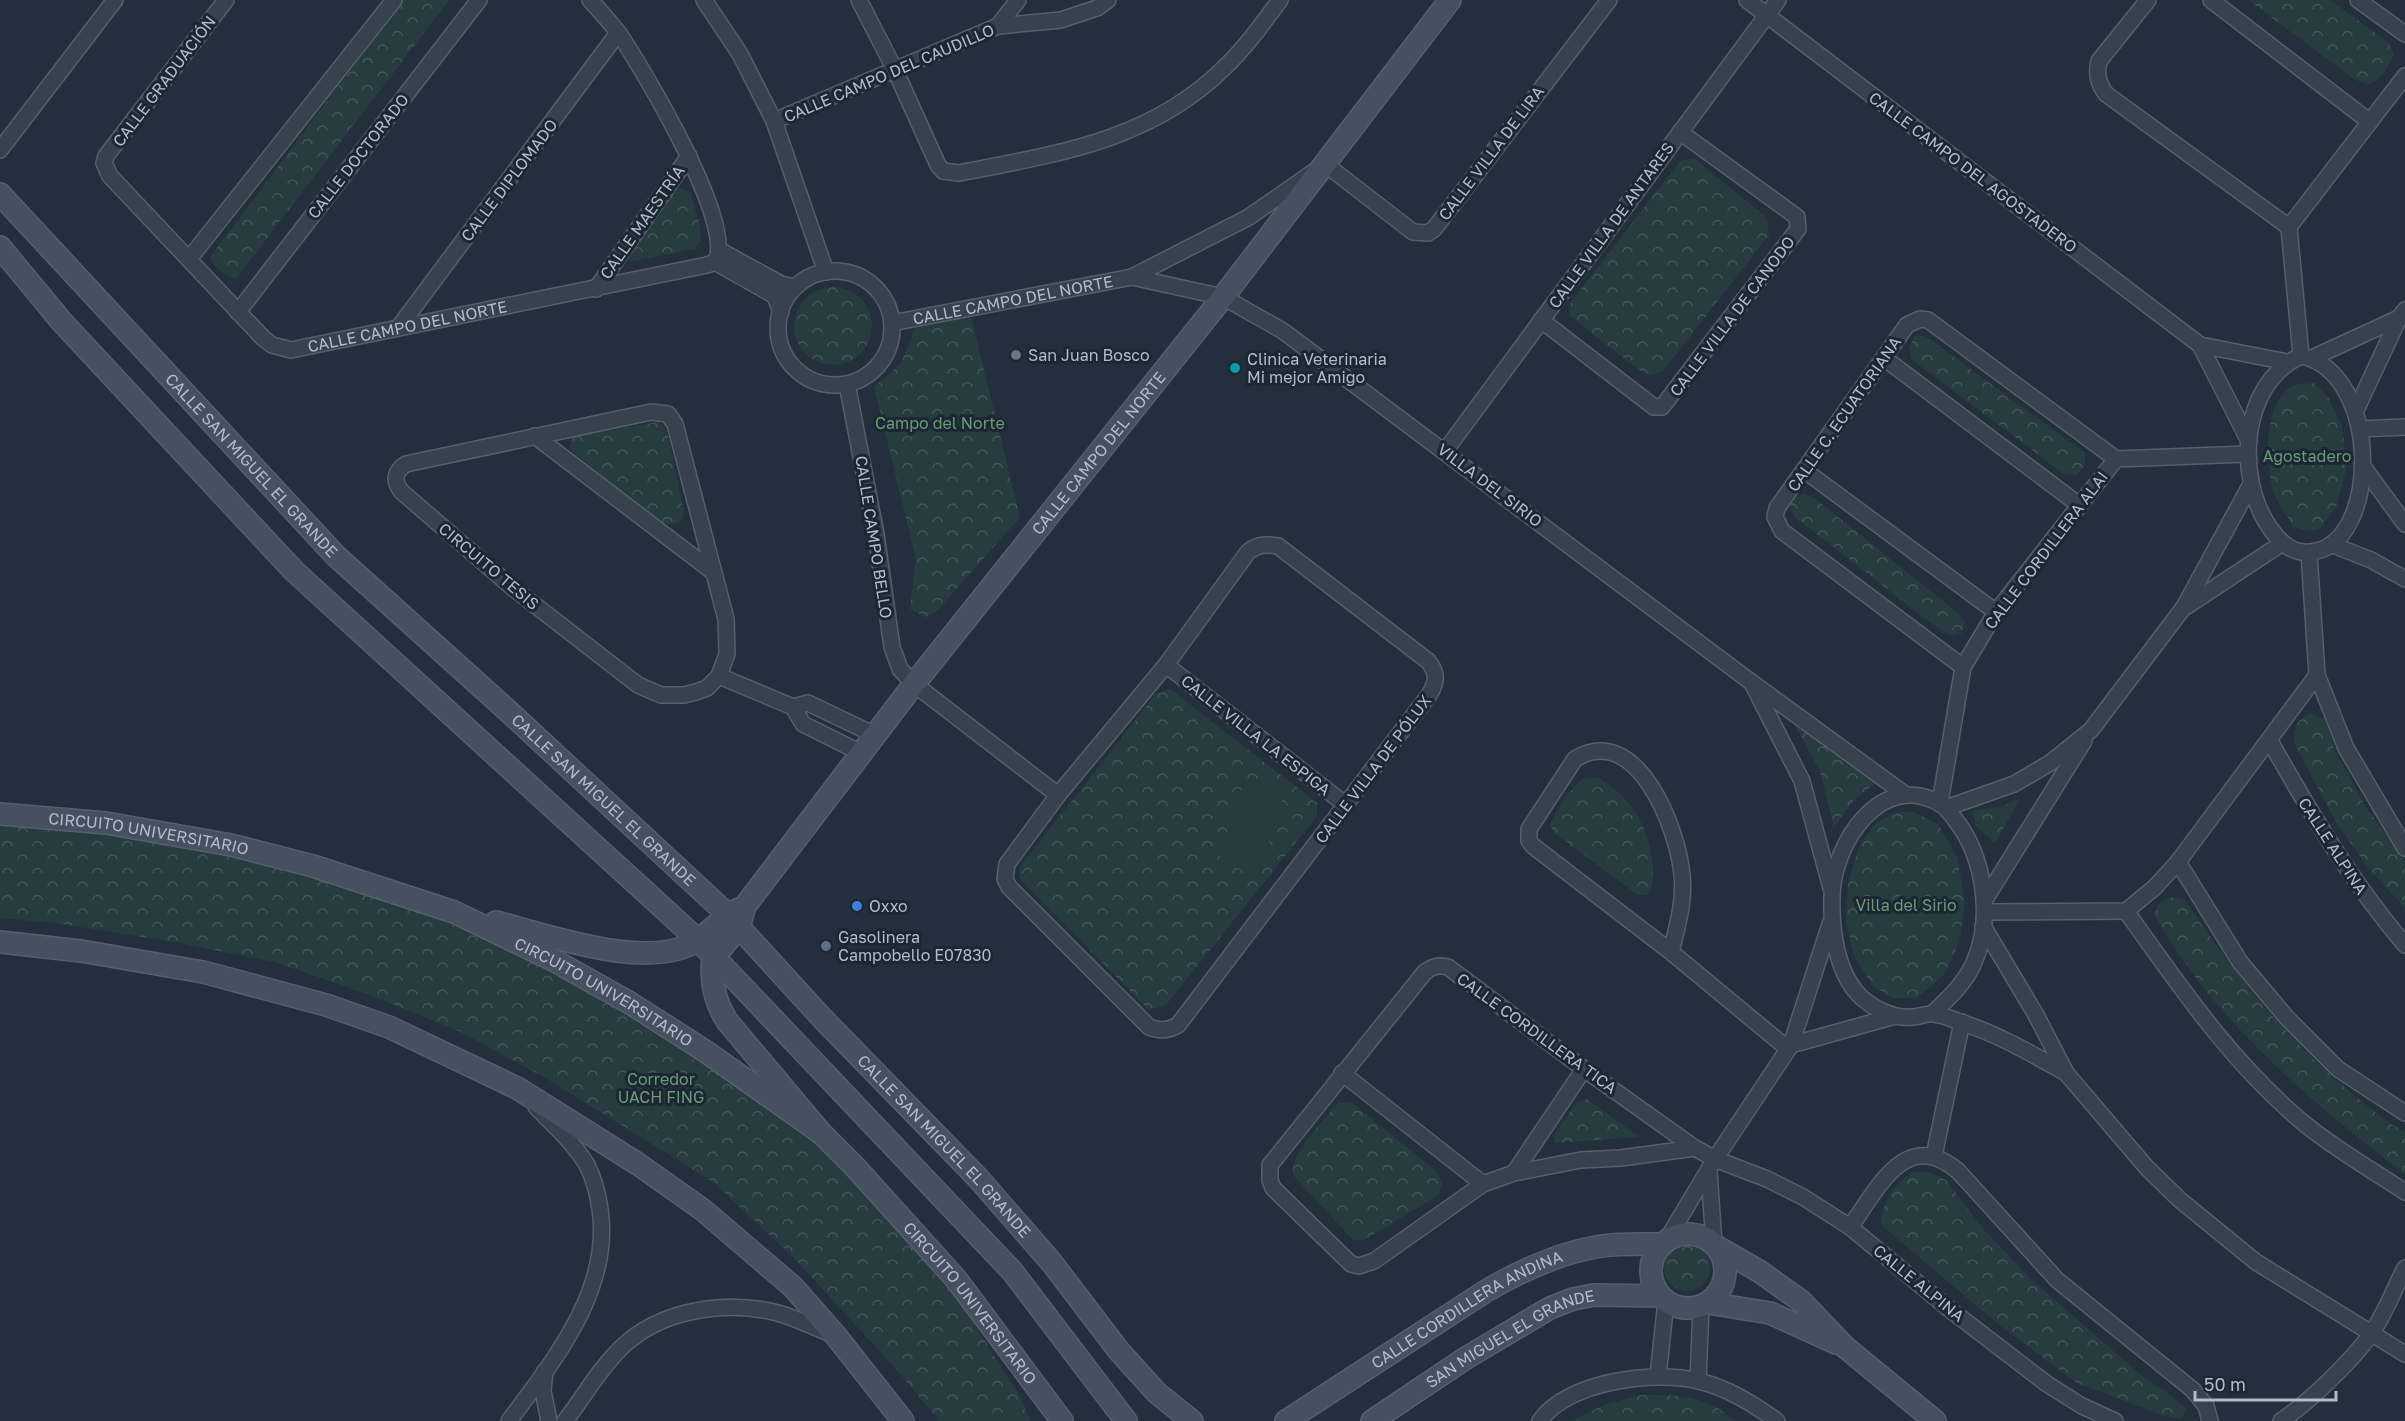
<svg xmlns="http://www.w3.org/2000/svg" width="2405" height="1421" viewBox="0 0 2405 1421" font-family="'Golos Text',sans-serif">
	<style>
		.park { fill: url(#park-crowns) }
		.pitch { fill: #263c3f }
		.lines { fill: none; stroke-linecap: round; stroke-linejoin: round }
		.street-casing { stroke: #565f6c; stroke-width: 18 }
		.secondary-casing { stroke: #565f6c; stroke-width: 24 }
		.street { stroke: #38414e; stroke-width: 15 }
		.secondary { stroke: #465061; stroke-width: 21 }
		.worship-dot { fill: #6b7280; stroke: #1d2633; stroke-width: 2 }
		.culture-dot { fill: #0f9aa8; stroke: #1d2633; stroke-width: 2 }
		.shop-dot { fill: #3f7fe0; stroke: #1d2633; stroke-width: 2 }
		.service-dot { fill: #5c6f8a; stroke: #1d2633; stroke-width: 2 }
		.labels { text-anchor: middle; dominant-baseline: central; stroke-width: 6; stroke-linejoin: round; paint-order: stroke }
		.street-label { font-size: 16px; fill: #b4bcc9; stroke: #1d2633 }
		.poi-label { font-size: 16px; fill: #b4bcc9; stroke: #1d2633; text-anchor: start }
		.park-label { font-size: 16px; fill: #6b9a76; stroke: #1d2633 }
	</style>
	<defs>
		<pattern id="park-crowns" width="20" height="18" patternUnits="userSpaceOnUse" patternTransform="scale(1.5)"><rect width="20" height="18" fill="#263c3f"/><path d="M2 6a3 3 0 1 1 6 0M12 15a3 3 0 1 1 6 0" fill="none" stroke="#435659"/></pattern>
	</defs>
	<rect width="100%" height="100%" fill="#242f3e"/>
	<g class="park">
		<path d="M403,0H449L236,279C226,276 213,267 210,257Z"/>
		<path d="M2248,0H2330L2389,43L2394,54C2388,67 2382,79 2368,85L2354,79Z"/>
		<path d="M1694,158L1767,218L1769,235L1663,371L1650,375L1639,370L1569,315L1571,302L1680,161Z"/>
		<path d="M678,187L690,192L700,226L701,241L694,249L635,261L627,258V250Z"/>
		<circle cx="833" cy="326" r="39"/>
		<path d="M971,317L1020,517L938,610L926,617L910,609L916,559L874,387L901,363L916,326Z"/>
		<path d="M1915,336H1924L1931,340L2085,453V465L2076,476L2064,474L1911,359L1909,347Z"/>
		<path d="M2314,383L2328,397L2342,426L2347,466L2337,505L2321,528L2309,531L2293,527C2287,515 2277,503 2273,490C2265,464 2263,396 2296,385C2301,383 2309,384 2314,383Z"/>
		<path d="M659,422L667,431L684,512C682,529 668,524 655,522L570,449L571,439L576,435Z"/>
		<path d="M1804,494L1813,497L1958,613L1965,622L1961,634L1951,636L1932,624L1795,517L1790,507L1793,499Z"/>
		<path d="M1170,689L1317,803V816L1166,1005L1149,1010L1020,879L1019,868L1156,694Z"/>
		<path d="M2309,713L2326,719L2334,749L2366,807L2405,861V908L2366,865L2336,822L2294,743C2293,727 2296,722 2309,713Z"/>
		<path d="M1790,717L1876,783L1854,800L1834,827L1820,771Z"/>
		<path d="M1599,778C1612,786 1626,798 1634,810C1647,829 1661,874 1648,895H1638L1553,832L1550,824L1565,797L1582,779Z"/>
		<path d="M2020,799L1995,843L1976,826L1972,811L2002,806Z"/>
		<path d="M1895,812H1914L1938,824L1957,857L1965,903L1959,943L1944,975L1917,998H1892L1873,986L1854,956L1846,921L1848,883L1859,846L1875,824Z"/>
		<path d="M0,826L77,828L186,847L304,870L474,932L534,959L722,1067L810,1139L897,1219L939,1269L1020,1396L1030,1421H939L897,1370L794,1258L713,1182L549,1080L461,1032L364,993L275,962L168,941L55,923L0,918Z"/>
		<path d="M2173,897L2185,900C2233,972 2285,1039 2353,1094C2369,1107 2386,1122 2405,1132V1174C2310,1101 2213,1020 2154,914L2160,902Z"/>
		<path d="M1587,1099L1639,1137L1555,1143L1554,1135L1576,1103Z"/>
		<path d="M1351,1102L1436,1171L1442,1183L1438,1195L1364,1240H1353L1293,1175C1289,1154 1325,1119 1338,1103Z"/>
		<path d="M1912,1172H1929L1946,1180L1985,1231L2032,1280L2142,1376L2166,1392L2186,1408L2182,1419L2165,1416L2077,1383L1997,1323L1881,1225C1883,1200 1892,1187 1912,1172Z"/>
		<circle cx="1687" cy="1268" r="23"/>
		<path d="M1642,1395C1676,1395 1709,1395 1734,1421H1571L1606,1404Z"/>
	</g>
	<path class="pitch" d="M1245,779L1285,792L1258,875L1218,862Z"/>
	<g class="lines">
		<defs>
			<g id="street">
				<path id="s1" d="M226,0L106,156L104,163L110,176L263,338L272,345L291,350L707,265L715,262C738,227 642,68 620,35C611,23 600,11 590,0"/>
				<path d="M704,0L740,54L774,121L826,272"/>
				<path d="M859,0L895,70L938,165L943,171L959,173C1056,154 1151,141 1225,67C1246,47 1263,23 1280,0"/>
				<path d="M1747,0L2200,345L2249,441"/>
				<path d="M2148,0L2099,61C2096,74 2098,83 2106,94L2289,227L2301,356"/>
				<path d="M2211,0L2370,122"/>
				<path d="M2358,0L2405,34"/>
				<path d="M998,26L1018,0"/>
				<path d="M774,121L998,26L1061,20L1097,8L1108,0"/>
				<path d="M0,150L115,0"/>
				<path d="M2289,227L2405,76"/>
				<path d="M719,250L781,284L795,287"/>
				<path d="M189,259L394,0"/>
				<path d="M715,262L775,296L781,312"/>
				<circle cx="835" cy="328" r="57"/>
				<path d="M1132,277L1223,297L1283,331L1751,682L1906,795"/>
				<path d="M596,289L689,156"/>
				<path d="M238,312L479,0"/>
				<path d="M1541,320L1654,407H1662L1798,229L1797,217L1680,132"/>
				<path id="s2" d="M892,323L1132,277L1249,217L1325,164L1413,232L1428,233L1434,229L1609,0"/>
				<path d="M399,327L618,33"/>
				<path d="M2200,345L2287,362"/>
				<path d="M2301,356C2382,372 2381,547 2310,552C2292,554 2280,542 2270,528C2235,478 2240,383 2301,356Z"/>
				<path d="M1884,358L2079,505"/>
				<path d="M2312,358L2399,318"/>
				<path d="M847,384L876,534L892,647L900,669L914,684L1058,795L1007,864L1005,879L1009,887L1149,1027C1160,1031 1167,1031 1178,1025L1429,695C1437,682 1438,673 1428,661L1278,546C1266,544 1258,544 1248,552L1166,665L1058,795"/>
				<path d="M2356,410L2399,318L2405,310"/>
				<path d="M651,412L668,414L675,424L726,619L727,654L719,676L707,688L696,692L684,695H661L638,685L513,588L402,492C393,481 394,472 406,464Z"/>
				<path d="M2360,429L2405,427"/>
				<path d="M535,436L712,571"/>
				<path d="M1445,451L1778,0"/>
				<path d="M2362,465L2405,524"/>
				<path d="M1804,470L1996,612"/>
				<path d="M2333,545L2371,560L2405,579"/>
				<path d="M2309,553L2317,675L2346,748L2405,848"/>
				<path d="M2187,606L2281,544"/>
				<path d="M1166,665L1346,805"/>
				<path d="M1963,667L1782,531L1775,517L1777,508L1907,325L1920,319L1928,320L2116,459"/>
				<path d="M719,676L793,707L803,724L861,753"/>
				<path d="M1753,685L1802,781L1831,888"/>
				<path d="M793,707L808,703L875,735"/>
				<path d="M2270,741C2311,814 2351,881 2405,945"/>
				<path d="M1940,803L1963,667L1996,612L2116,459L2247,454"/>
				<path d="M1946,808L2014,784L2050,763L2091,730L2184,607L2251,484"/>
				<path d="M2178,862L2240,962L2287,1018L2338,1069L2405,1113"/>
				<path d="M1984,901L2084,741"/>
				<path d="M2126,911C2180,987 2234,1066 2306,1125C2337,1150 2372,1170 2405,1192"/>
				<path d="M1985,912L2126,911L2154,888L2178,862L2317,675"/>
				<path d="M1983,926L2036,1015L2066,1073L2147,1168L2180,1200L2256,1262L2405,1354"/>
				<path d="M1671,952C1677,927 1685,901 1682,875C1678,829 1637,721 1575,759L1529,829V841L1533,846L1671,952L1788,1049"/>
				<path d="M1933,1013C1949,998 1967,981 1975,960C1993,917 1984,858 1957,822C1952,816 1948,809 1942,805C1882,768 1833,843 1832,896C1831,929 1836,974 1862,998C1875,1009 1894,1019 1912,1017C1919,1017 1927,1013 1934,1014C1943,1015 1952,1019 1960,1022C1998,1034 2032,1054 2066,1073"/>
				<path d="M1791,1045L1895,1016"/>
				<path d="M1342,1073L1483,1184"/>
				<path d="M1695,1148L1621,1158L1581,1160L1514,1173L1483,1184L1374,1261L1359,1266L1351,1264L1273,1188L1270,1180V1165L1425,972C1433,966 1438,965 1448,967L1584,1069L1695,1148L1715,1159L1767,1179L1803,1197L1850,1227L1948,1308L2047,1384L2082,1406L2115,1421"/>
				<path d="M1934,1156L1962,1022"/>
				<path d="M1709,1171L1714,1244"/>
				<path d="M1514,1173L1584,1069"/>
				<path d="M1850,1227C1878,1189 1905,1127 1958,1171L2057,1280L2193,1390L2206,1406L2210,1421"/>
				<path d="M1666,1241L1715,1159L1791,1045L1830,924"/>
				<path d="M545,1371L543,1391L549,1421"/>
				<path d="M1658,1376L1666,1301"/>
				<path d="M1698,1381L1701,1306"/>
				<path d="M509,1421C554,1360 612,1290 600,1209C598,1194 594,1179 587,1165C574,1143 554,1125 536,1107"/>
				<path d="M565,1421C584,1397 598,1370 621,1348C660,1309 729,1299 781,1314C798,1319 815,1328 832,1334"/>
				<path d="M1540,1421C1567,1381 1655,1370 1699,1381C1728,1388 1753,1404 1777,1421"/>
				<path d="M2281,1421C2310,1401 2350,1363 2371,1334C2385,1314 2394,1289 2405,1268"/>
			</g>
			<g id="secondary">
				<path id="s3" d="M0,194L336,556L507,710L727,914L823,1019L978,1178L1052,1263L1119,1351L1157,1393L1192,1421"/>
				<path d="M0,247L62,322L294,571L698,940L1012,1271L1126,1421"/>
				<path id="s4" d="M0,814L106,823L231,845L313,866L454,912L555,961L630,1003L705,1051L821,1133L856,1168L956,1279L1062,1421"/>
				<path d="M496,922C547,935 637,967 687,946C707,938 719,918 739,909"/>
				<path d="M0,942L81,951L203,972L326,1005L389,1027L517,1088L638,1164L703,1210L793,1287L836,1336L903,1421"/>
				<path id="s5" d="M821,1133L727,1021C715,1002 710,980 713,958L739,927L745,906L914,684L1223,297L1450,0"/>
				<circle cx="1688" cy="1271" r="37"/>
				<path d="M1717,1247L1759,1271L1801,1301L1845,1347L1935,1421"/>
				<path d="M1708,1303L1770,1313L1836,1343"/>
				<path id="s6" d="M1286,1421L1486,1291C1522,1270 1561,1252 1602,1246C1622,1243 1643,1244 1663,1244"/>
				<path id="s7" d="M1372,1421L1466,1358L1550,1308L1573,1299L1594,1295L1660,1296"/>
			</g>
		</defs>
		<use href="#street" class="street-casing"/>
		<use href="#secondary" class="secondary-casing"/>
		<use href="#street" class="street"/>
		<use href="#secondary" class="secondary"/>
	</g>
	<circle class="worship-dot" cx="1016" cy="355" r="6"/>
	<circle class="culture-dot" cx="1235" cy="368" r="6"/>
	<circle class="shop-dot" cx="857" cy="906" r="6"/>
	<circle class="service-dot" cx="826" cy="946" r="6"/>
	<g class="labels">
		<g class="street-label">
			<text transform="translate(889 73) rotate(-23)">CALLE CAMPO DEL CAUDILLO</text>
			<text transform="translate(164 81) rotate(-53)">CALLE GRADUACIÓN</text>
			<text transform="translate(1491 153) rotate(-53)">CALLE VILLA DE LIRA</text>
			<text transform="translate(358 156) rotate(-52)">CALLE DOCTORADO</text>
			<text transform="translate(1973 172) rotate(37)">CALLE CAMPO DEL AGOSTADERO</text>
			<text transform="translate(509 180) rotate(-53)">CALLE DIPLOMADO</text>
			<text transform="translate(642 222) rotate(-55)">CALLE MAESTRÍA</text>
			<text transform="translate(1611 225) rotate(-54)">CALLE VILLA DE ANTARES</text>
			<text stroke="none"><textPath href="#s2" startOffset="123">CALLE CAMPO DEL NORTE</textPath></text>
			<text transform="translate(1732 316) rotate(-53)">CALLE VILLA DE CANODO</text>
			<text stroke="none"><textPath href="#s1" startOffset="591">CALLE CAMPO DEL NORTE</textPath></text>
			<text transform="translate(1844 414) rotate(-55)">CALLE C. ECUATORIANA</text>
			<text stroke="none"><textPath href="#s5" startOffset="849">CALLE CAMPO DEL NORTE</textPath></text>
			<text stroke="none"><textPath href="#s3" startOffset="370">CALLE SAN MIGUEL EL GRANDE</textPath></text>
			<text transform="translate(1490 485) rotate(37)">VILLA DEL SIRIO</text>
			<text transform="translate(874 537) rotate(81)">CALLE CAMPO BELLO</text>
			<text transform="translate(2046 550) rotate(-53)">CALLE CORDILLERA ALAI</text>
			<text transform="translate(489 566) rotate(40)">CIRCUITO TESIS</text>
			<text transform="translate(1256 735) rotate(38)">CALLE VILLA LA ESPIGA</text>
			<text transform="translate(1373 769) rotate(-53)">CALLE VILLA DE PÓLUX</text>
			<text stroke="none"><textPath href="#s3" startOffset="856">CALLE SAN MIGUEL EL GRANDE</textPath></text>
			<text stroke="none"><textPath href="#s4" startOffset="150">CIRCUITO UNIVERSITARIO</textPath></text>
			<text transform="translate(2333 846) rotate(57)">CALLE ALPINA</text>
			<text stroke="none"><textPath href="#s4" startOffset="636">CIRCUITO UNIVERSITARIO</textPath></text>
			<text transform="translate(1537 1033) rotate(36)">CALLE CORDILLERA TICA</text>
			<text stroke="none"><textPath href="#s3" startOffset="1342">CALLE SAN MIGUEL EL GRANDE</textPath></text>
			<text transform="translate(1919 1283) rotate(39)">CALLE ALPINA</text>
			<text stroke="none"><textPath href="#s4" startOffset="1122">CIRCUITO UNIVERSITARIO</textPath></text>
			<text stroke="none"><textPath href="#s6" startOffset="213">CALLE CORDILLERA ANDINA</textPath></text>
			<text stroke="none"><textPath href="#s7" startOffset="162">SAN MIGUEL EL GRANDE</textPath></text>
		</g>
		<g class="poi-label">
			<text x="1028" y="355">San Juan Bosco</text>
			<text x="1247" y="359">Clinica Veterinaria<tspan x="1247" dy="18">Mi mejor Amigo</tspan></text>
			<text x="869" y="906">Oxxo</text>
			<text x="838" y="937">Gasolinera<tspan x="838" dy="18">Campobello E07830</tspan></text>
		</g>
		<g class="park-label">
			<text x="940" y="423">Campo del Norte</text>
			<text x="2307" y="456">Agostadero</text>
			<text x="1906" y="905">Villa del Sirio</text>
			<text x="661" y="1079">Corredor<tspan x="661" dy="18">UACH FING</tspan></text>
		</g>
	</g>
	<path d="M2195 1391v9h141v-9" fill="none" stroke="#b4bcc9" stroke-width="3"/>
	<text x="2204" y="1391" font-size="18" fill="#b4bcc9" stroke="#1d2633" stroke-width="4.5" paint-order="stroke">50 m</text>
</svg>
